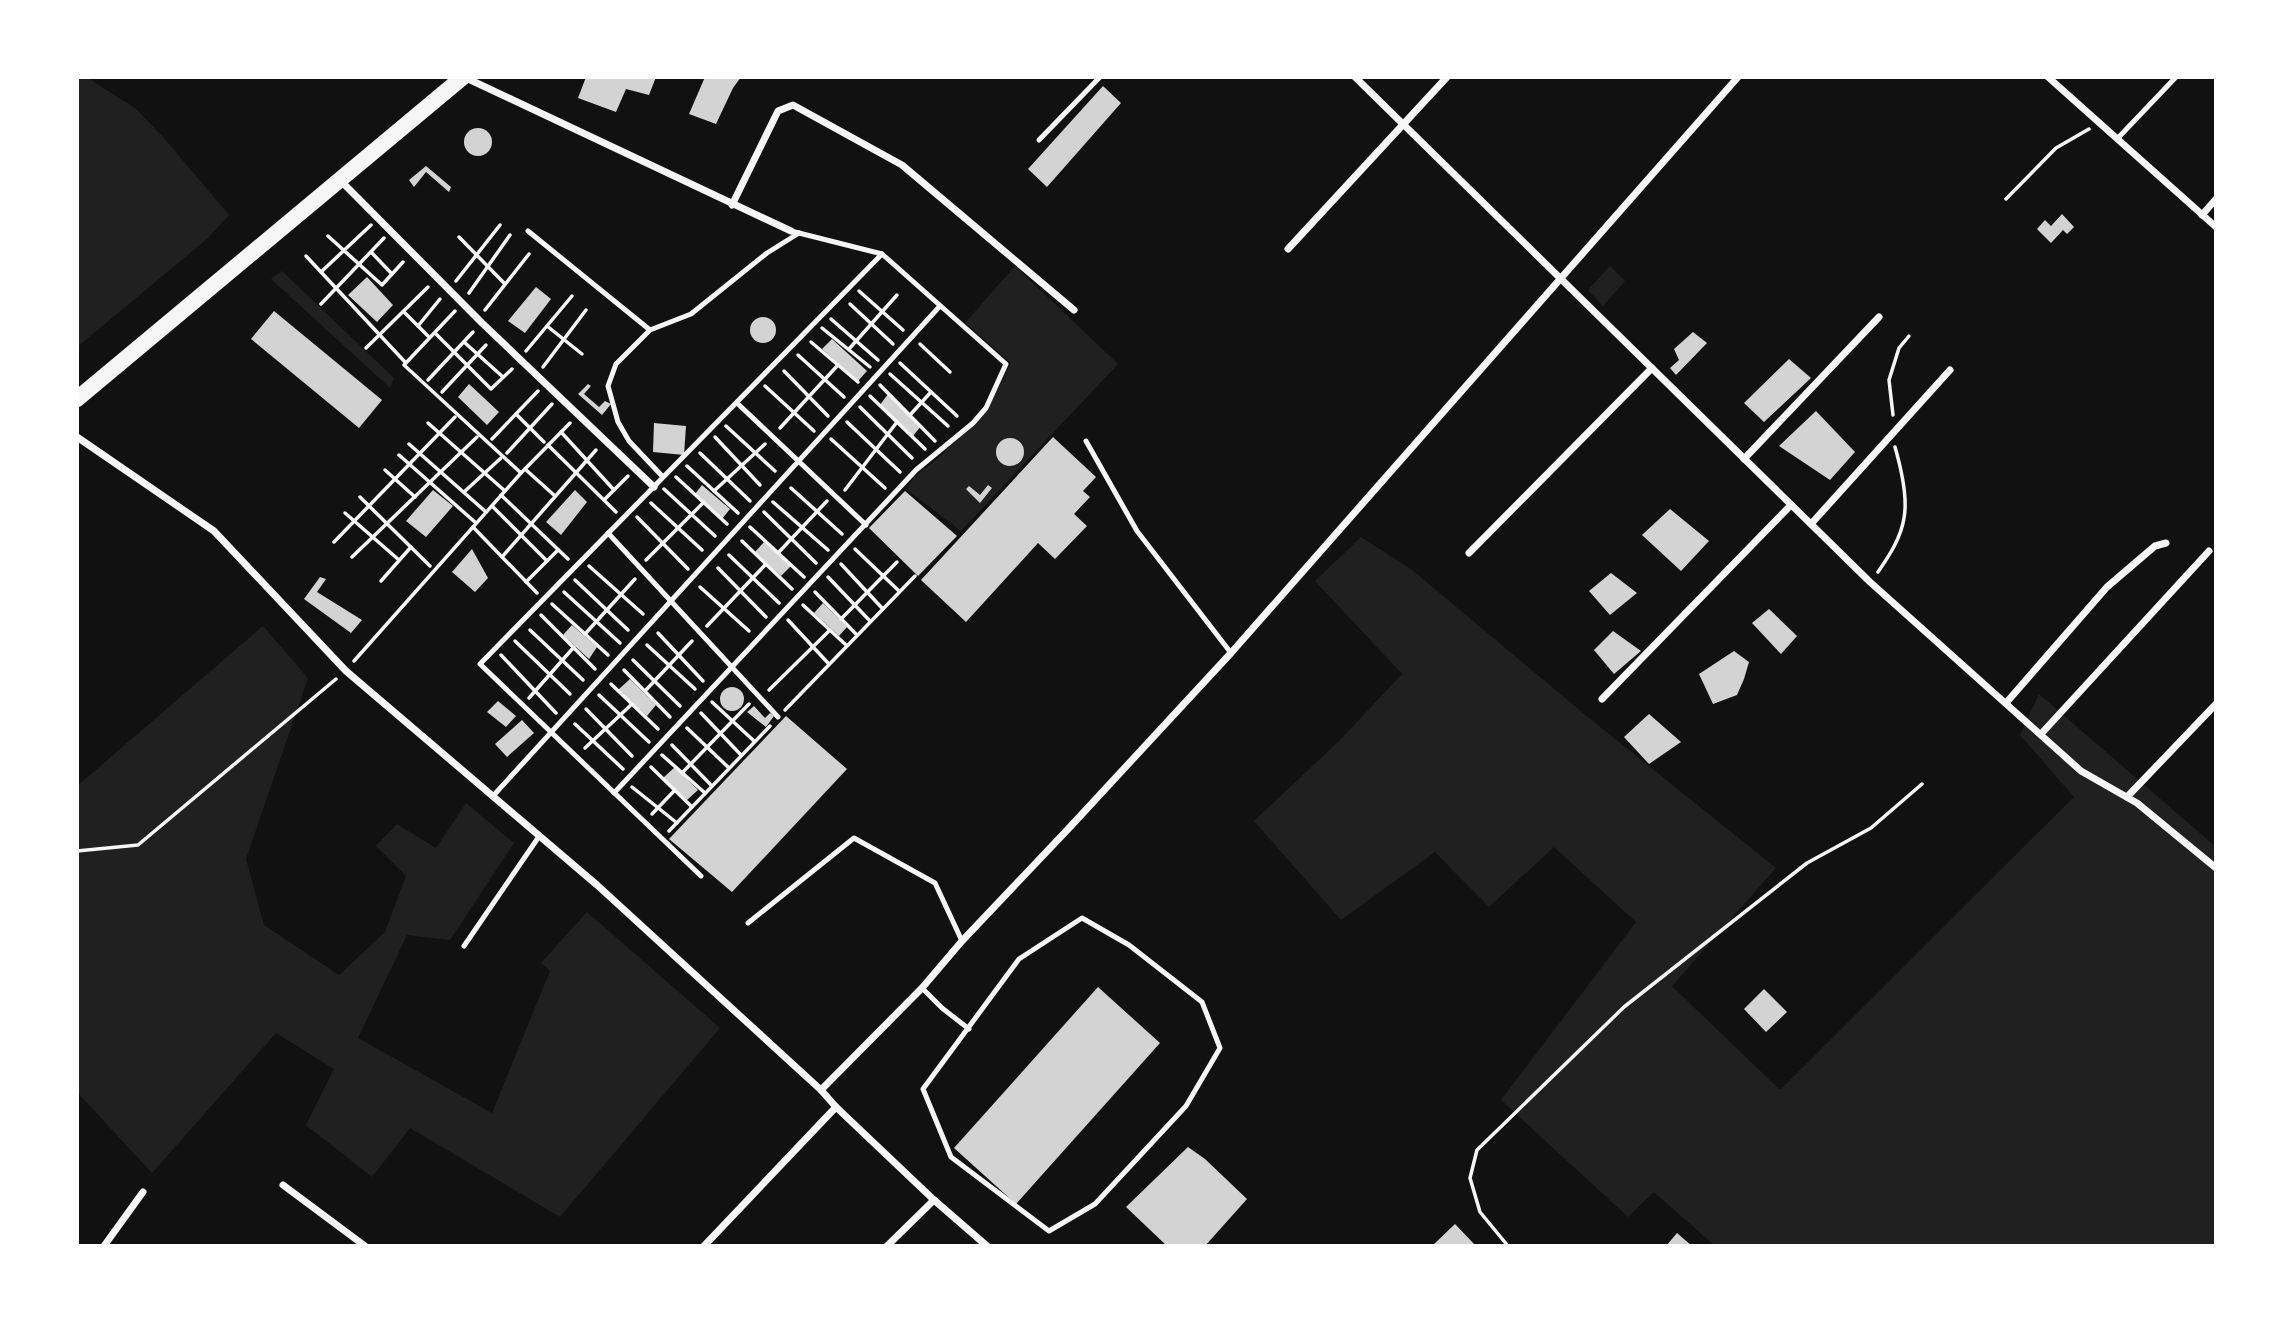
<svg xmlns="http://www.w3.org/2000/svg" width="2293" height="1323" viewBox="0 0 2293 1323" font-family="Ubuntu,sans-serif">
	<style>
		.green { fill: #202020 }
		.building { fill: #d3d3d3 }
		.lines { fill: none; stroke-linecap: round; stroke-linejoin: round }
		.path { stroke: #f5f5f5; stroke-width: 3.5 }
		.service { stroke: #f5f5f5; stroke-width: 5 }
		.minor { stroke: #f5f5f5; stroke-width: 7 }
		.primary { stroke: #f5f5f5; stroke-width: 16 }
	</style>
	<rect width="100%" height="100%" fill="#111"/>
	<g class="green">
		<path d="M77,77H86L135,108L163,137L229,215L208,238L77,347Z"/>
		<path d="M1015,266L1118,364L961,531L906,489L916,475L941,456L987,410L1011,363L965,323Z"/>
		<path d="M1610,266L1625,281L1603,306L1588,290Z"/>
		<path d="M282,271L394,378L390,388L271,279Z"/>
		<path d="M1361,537L1411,569L1594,722L1776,868L1672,986L1780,1090L2074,797L2020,735L2039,694L2216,847V1246H1715L1654,1192L1628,1217L1501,1100L1636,922L1554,847L1489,907L1435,852L1341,920L1254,821L1340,740L1402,674L1315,581Z"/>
		<path d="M263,626L308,678L246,859L264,925L339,975L385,932L406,876L376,846L397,824L436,848L466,803L514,843L450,940L407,935L358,1038L492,1113L550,971L541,963L587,912L720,1028L560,1217L410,1128L372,1177L306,1125L334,1069L276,1033L152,1173L77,1092V786Z"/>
	</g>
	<g class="building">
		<path d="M586,77H656L649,95L626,89L616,112L578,98Z"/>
		<path d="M705,77H741L733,88L716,124L689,114Z"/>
		<path d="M1103,86L1121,103L1047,187L1028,169Z"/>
		<circle cx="478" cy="142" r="14"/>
		<path d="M426,166L451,187L449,192L426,172L414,187L409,180Z"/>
		<path d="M2062,214L2074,227L2067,234L2063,230L2051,243L2037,229L2045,220L2051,226Z"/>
		<path d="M367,277L393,305L377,322L348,295Z"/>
		<path d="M536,287L551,299L525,333L508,321Z"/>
		<path d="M274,311L382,400L359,428L251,339Z"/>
		<circle cx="763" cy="330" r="13"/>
		<path d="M1693,332L1707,343L1676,375L1670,368L1679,360L1674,349Z"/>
		<path d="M832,339L867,371L858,381L822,349Z"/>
		<path d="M1789,359L1811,378L1764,422L1744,403Z"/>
		<path d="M469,384L499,412L487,425L458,397Z"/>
		<path d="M588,384L591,386L584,394L599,407L605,401L611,404L602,415L578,394Z"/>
		<path d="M888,394L921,426L913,436L880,405Z"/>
		<path d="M1816,411L1855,452L1830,480L1779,446Z"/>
		<path d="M654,423L686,426L684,455L653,452Z"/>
		<path d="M1053,437L1096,477L1083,491L1090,497L1074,514L1087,526L1055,559L1038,543L966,622L921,580Z"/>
		<circle cx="1010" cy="452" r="14"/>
		<path d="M702,485L730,509L722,519L695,494Z"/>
		<path d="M988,485L992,488L980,503L966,489L969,486L980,495Z"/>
		<path d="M433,490L453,506L426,537L406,521Z"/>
		<path d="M575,490L587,502L561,535L546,522Z"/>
		<path d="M905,491L957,536L918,576L869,528Z"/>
		<path d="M1670,509L1709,541L1681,571L1642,535Z"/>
		<path d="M764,542L791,566L781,576L755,552Z"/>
		<path d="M472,549L488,578L475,592L452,572Z"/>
		<path d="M1611,573L1637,593L1610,615L1589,591Z"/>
		<path d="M320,577L326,579L317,592L362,620L351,633L304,599Z"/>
		<path d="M823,603L847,627L839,636L814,613Z"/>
		<path d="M1769,609L1797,636L1781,654L1752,623Z"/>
		<path d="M572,625L597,647L589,659L563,635Z"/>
		<path d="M1613,631L1641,651L1614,674L1594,650Z"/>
		<path d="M1734,651L1749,662L1744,679L1737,695L1713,704L1699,674Z"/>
		<path d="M630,679L656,705L647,716L618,690Z"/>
		<circle cx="732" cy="699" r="12"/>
		<path d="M498,701L516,716L506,727L487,712Z"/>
		<path d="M754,706L765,718L770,713L774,716L766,727L747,712Z"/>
		<path d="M1649,714L1681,742L1649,764L1624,737Z"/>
		<path d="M786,716L847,769L732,892L669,839Z"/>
		<path d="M522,720L534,733L507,757L495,744Z"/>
		<path d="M675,767L698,790L687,800L663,778Z"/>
		<path d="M1098,987L1160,1043L1016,1204L954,1148Z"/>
		<path d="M1764,989L1787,1012L1766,1032L1744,1009Z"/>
		<path d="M1188,1147L1205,1159L1247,1199L1205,1246H1167L1126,1207Z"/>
		<path d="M1455,1224L1476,1246H1432Z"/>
		<path d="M1677,1233L1692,1246H1666Z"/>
	</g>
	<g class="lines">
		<g class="path">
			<path d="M2006,199L2056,148L2089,129"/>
			<path d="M328,236L382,285L403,262"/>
			<path d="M459,237L505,284"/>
			<path d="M371,252L392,274"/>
			<path d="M306,256L405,362"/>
			<path d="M321,272L371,225"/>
			<path d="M456,281L500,225"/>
			<path d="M859,291L903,330"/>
			<path d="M469,293L510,235"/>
			<path d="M321,304L384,238"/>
			<path d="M850,304L893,344"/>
			<path d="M485,310L529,254"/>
			<path d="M455,311L404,365L521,473"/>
			<path d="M404,312L428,336"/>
			<path d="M831,319L878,360"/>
			<path d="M418,326L440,299"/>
			<path d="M547,326L582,354"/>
			<path d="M822,328L870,367"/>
			<path d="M435,333L491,389L512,369"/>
			<path d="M464,342L503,377"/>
			<path d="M811,342L858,382"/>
			<path d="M920,344L950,372"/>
			<path d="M366,348L428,287"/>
			<path d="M849,349L897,295"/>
			<path d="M526,351L572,296"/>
			<path d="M798,355L844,397"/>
			<path d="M900,363L957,416"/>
			<path d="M543,367L586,310"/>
			<path d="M784,371L828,416"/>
			<path d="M890,374L948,426"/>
			<path d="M428,380L473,332"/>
			<path d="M880,385L935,441"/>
			<path d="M765,386L814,431"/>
			<path d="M442,392L486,345"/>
			<path d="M870,396L925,449"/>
			<path d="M860,407L912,458"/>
			<path d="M516,414L544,442"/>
			<path d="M910,415L931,392"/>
			<path d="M1893,415L1889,380L1899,348L1909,336"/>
			<path d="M847,422L900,472"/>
			<path d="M428,423L505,491"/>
			<path d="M726,426L775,471"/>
			<path d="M780,428L838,365"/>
			<path d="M561,432L614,490"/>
			<path d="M715,437L760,485"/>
			<path d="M492,439L538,391"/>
			<path d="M831,439L885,488"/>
			<path d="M409,444L486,512"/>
			<path d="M548,445L616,512"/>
			<path d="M507,453L552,404"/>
			<path d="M700,453L750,501"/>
			<path d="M399,455L476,523"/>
			<path d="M687,466L738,513"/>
			<path d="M525,469L555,496"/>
			<path d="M385,470L415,497"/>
			<path d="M676,477L727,524"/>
			<path d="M791,488L842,534"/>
			<path d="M664,489L715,536"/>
			<path d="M845,490L897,422"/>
			<path d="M714,491L765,444"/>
			<path d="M464,492L501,458"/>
			<path d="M501,495L568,559"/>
			<path d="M360,497L430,566"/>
			<path d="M604,500L628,476"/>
			<path d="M773,502L828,550"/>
			<path d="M651,503L702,550"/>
			<path d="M492,506L547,561"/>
			<path d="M764,512L816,563"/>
			<path d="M345,513L399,560"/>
			<path d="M637,517L688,569"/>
			<path d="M473,527L537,593"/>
			<path d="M750,527L804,577"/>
			<path d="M742,541L792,589"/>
			<path d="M334,542L455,417"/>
			<path d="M855,549L899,591"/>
			<path d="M778,553L827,501"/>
			<path d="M729,555L779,603"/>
			<path d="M352,557L477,437"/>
			<path d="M502,557L596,450"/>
			<path d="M646,560L704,502"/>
			<path d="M841,564L882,608"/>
			<path d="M589,566L643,614"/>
			<path d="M718,568L766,617"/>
			<path d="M1878,572C1889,556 1901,538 1904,518C1908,497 1901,468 1895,447"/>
			<path d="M828,577L870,621"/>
			<path d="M575,580L628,630"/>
			<path d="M381,581L411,547"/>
			<path d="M526,582L558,550"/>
			<path d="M700,587L749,631"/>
			<path d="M564,592L620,643"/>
			<path d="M815,592L856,634"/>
			<path d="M552,604L608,655"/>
			<path d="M803,605L846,645"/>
			<path d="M541,615L595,669"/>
			<path d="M841,619L897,562"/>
			<path d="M788,620L828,663"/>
			<path d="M707,626L766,564"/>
			<path d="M530,630L583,680"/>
			<path d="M658,633L703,681"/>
			<path d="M585,634L635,579"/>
			<path d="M515,641L570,694"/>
			<path d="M647,645L695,689"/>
			<path d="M501,655L556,713"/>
			<path d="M633,660L680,706"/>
			<path d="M354,661L521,473L570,423"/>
			<path d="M624,670L670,717"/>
			<path d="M611,684L658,729"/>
			<path d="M769,690L830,630"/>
			<path d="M645,691L692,641"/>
			<path d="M599,695L649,742"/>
			<path d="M529,698L574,647"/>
			<path d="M712,702L754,741"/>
			<path d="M586,709L632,756"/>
			<path d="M785,710L915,576"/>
			<path d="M701,713L741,755"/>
			<path d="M575,724L623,769"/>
			<path d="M687,728L729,768"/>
			<path d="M672,745L712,786"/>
			<path d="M585,748L632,704"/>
			<path d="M662,755L705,793"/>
			<path d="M651,767L692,807"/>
			<path d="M682,773L749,704"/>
			<path d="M632,787L677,823"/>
			<path d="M652,814L675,790"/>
			<path d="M669,831L770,726"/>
			<path d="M77,851L138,845L336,679"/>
			<path d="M1508,1246L1480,1212L1470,1178L1477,1150L1624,1007L1807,863L1871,828L1922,784"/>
		</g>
		<g class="service">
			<path d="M2117,139L2176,77"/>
			<path d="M1039,140L1100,77"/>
			<path d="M528,231L650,330L691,314L767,253L799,233"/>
			<path d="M650,330L616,364L608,386L618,422L629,441L663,477"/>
			<path d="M737,403L866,525"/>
			<path d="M1086,441L1137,531L1231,653"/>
			<path d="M608,533L778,717"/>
			<path d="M614,793L916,470L973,423L986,408L1006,364L882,254L791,231"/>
			<path d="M493,796L940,306"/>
			<path d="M701,876L480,664L882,254"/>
			<path d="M1082,918L1129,945L1202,1002L1220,1048L1186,1106L1095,1204L1049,1231L951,1157L923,1089L1019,959Z"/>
			<path d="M748,923L854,838L935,883L962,941"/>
			<path d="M464,946L540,835"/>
			<path d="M922,988L942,1008L969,1029"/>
		</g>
		<g class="minor">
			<path d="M464,77L791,231"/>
			<path d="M1355,77L1870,582L2081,771L2137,803L2216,868"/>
			<path d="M2048,77L2216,227"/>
			<path d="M339,179L482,323L654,487"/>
			<path d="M732,205L778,111L793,105L902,165L1074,310"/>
			<path d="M2202,215L2216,199"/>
			<path d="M1288,249L1447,77"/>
			<path d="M77,437L214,531L346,671L597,885L821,1090L836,1107L934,1200L987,1246"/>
			<path d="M1744,459L1879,317"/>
			<path d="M1811,524L1950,370"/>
			<path d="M1469,553L1652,368"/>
			<path d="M1602,699L1791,505"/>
			<path d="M2006,703L2107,587L2155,546L2166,543"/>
			<path d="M2041,734L2209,551"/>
			<path d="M2127,797L2216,704"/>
			<path d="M821,1090L922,988L962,941L1070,827L1231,653L1738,77"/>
			<path d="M283,1185L365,1246"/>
			<path d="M104,1246L143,1192"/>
			<path d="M704,1246L836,1107"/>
			<path d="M887,1246L934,1200"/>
		</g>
		<path class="primary" d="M77,399L463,77"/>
	</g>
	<rect width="2293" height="1323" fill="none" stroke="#ffffff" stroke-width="158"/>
</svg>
